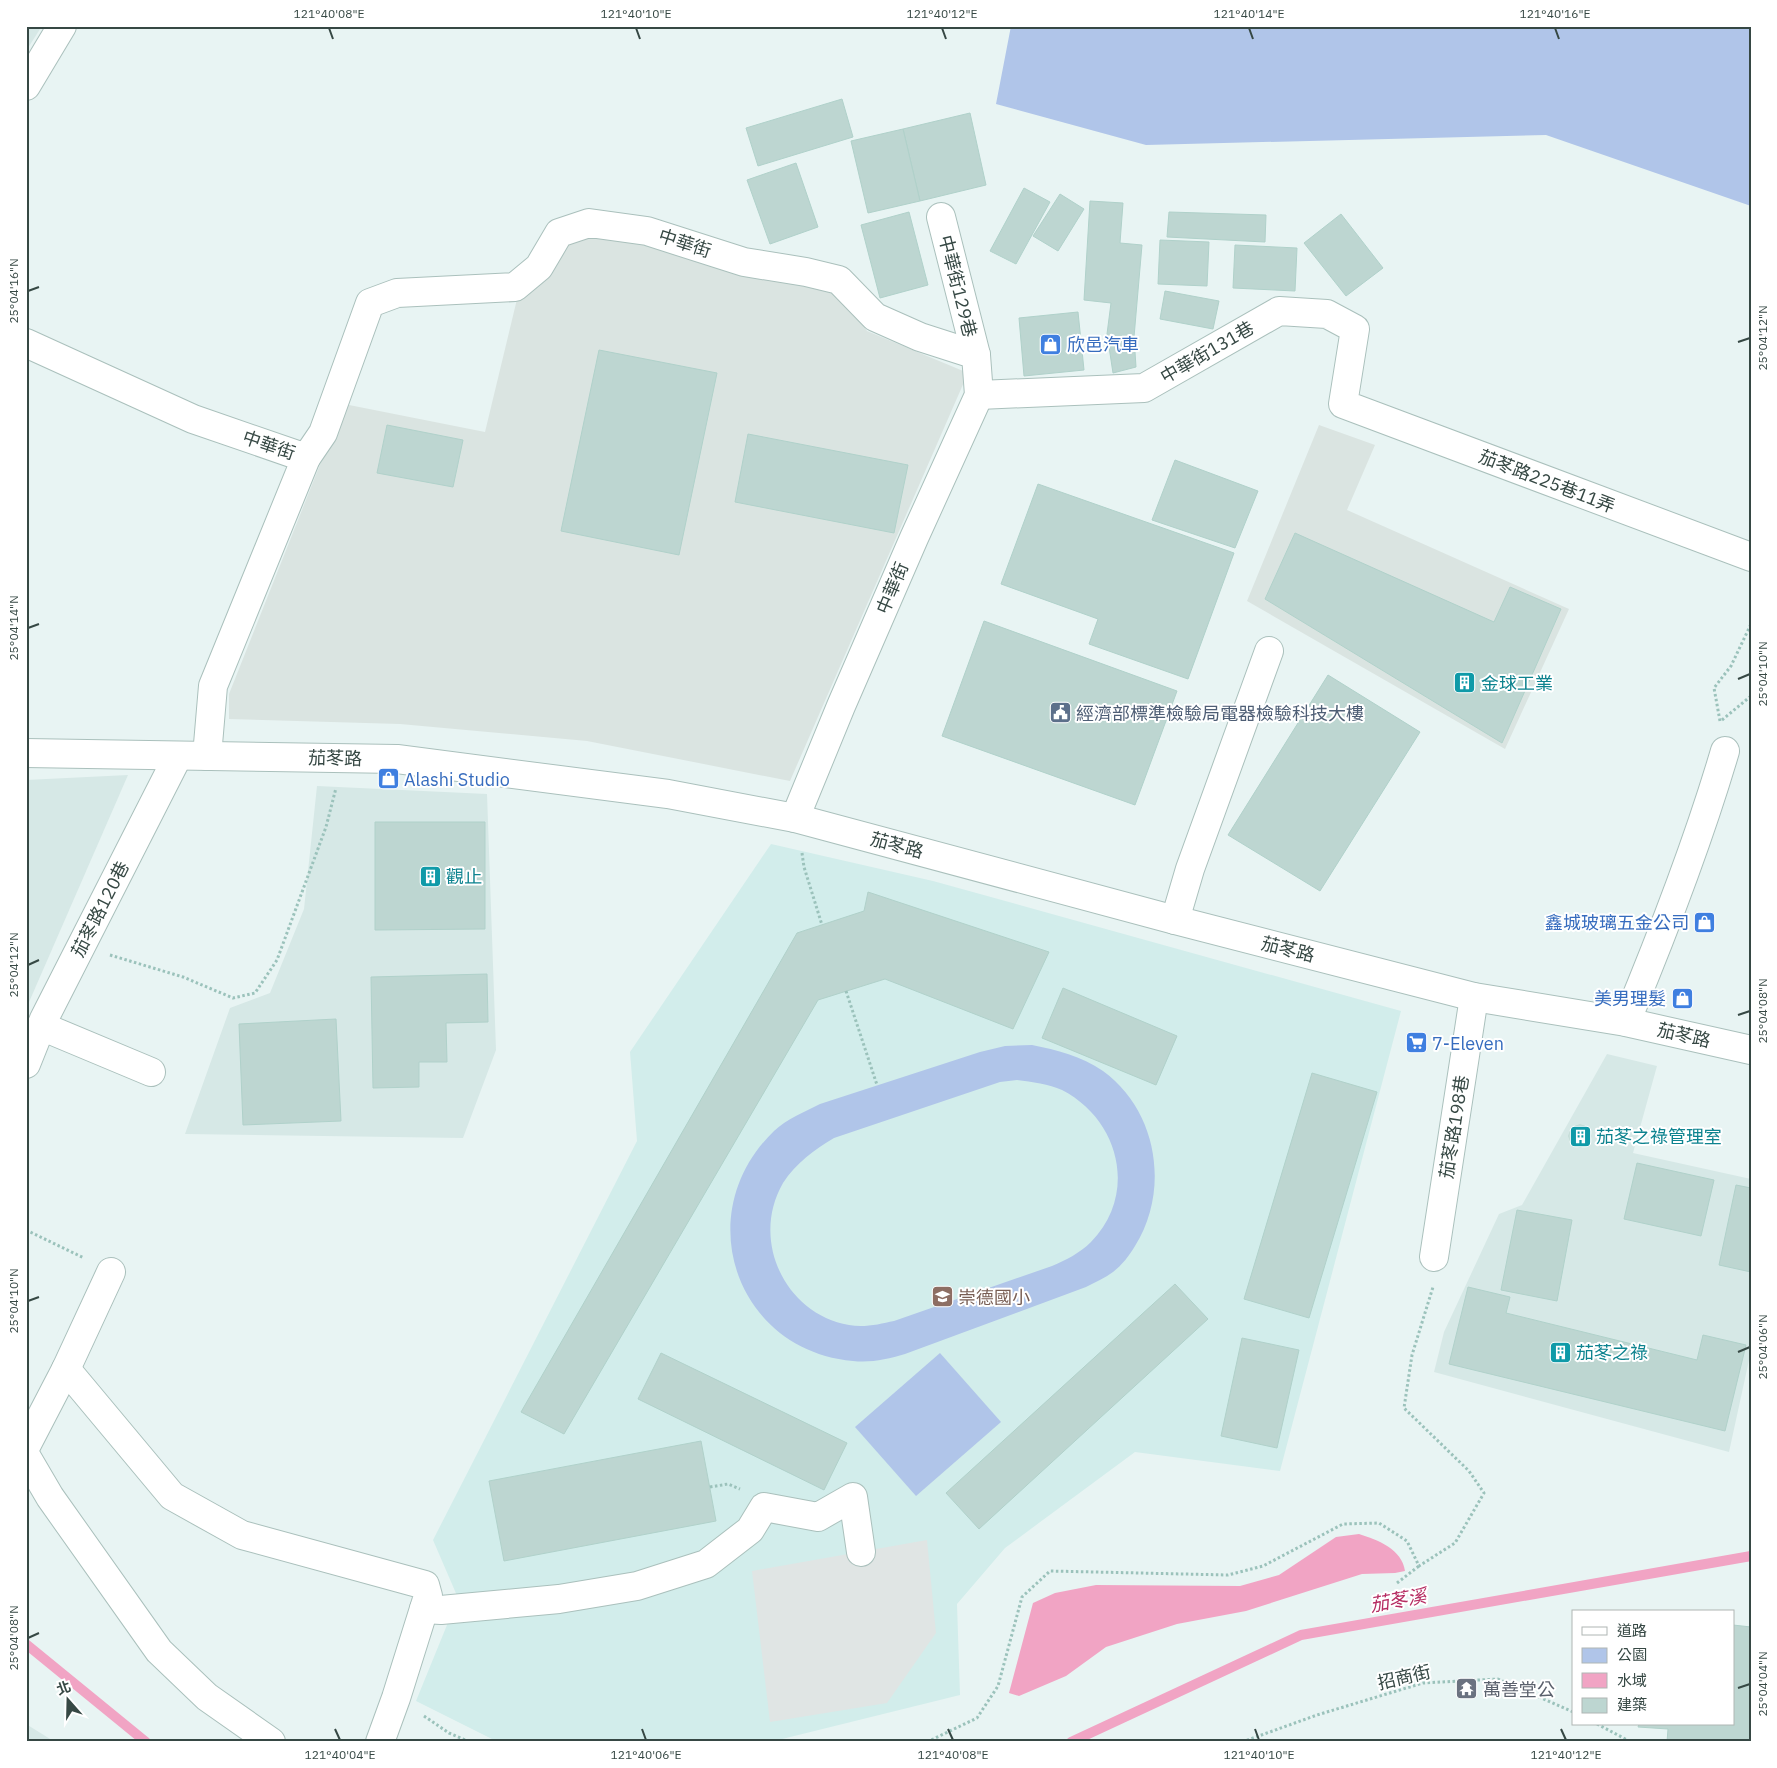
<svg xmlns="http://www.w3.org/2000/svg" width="1777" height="1768" viewBox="0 0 1777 1768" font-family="'IBM Plex Sans','Noto Sans TC',sans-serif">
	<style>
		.residential { fill: #d6e8e6 }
		.industrial { fill: #dae4e1 }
		.education { fill: #d2edeb }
		.green { fill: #b0c5e9; fill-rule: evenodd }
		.parking { fill: #e0e5e4 }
		.water { fill: #f1a4c4 }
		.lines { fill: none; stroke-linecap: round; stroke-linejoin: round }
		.stream { stroke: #f1a4c4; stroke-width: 10 }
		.building { fill: #bdd6d1; stroke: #b0d1ca }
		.minor-casing { stroke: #aac0bc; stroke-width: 30 }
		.path { stroke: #9bc2bb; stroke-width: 3; stroke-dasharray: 2.5 2.5; stroke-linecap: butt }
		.minor { stroke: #fff; stroke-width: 28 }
		.ticks { fill: none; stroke: #364844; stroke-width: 2 }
		.labels { text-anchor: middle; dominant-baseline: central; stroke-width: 4; stroke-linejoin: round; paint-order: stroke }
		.street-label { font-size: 18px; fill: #364844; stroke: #fff }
		.shop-label { font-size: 18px; fill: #366cbe; stroke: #fff; text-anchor: start }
		.culture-label { font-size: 18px; fill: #0d838f; stroke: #fff; text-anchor: start }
		.service-label { font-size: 18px; fill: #4e5e75; stroke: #fff; text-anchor: start }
		.education-label { font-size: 18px; fill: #785e54; stroke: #fff; text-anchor: start }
		.worship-label { font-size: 18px; fill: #5b616d; stroke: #fff; text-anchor: start }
		.water-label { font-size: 19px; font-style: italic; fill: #b62d63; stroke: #fff }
		.neatline { fill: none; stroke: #364844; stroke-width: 2 }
		.ticks-label { font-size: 12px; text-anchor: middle; fill: #364844 }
	</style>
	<rect width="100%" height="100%" fill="#e8f4f3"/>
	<g class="residential">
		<path d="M26,26H42L26,51Z"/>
		<path d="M128,775L26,1009V780Z"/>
		<path d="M317,786L487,794L496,1050L463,1138L185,1134L230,1008L270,993L304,909Z"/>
		<path d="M1607,1054L1657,1066L1633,1153L1751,1179V1351L1729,1452L1434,1372L1444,1332L1499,1214L1522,1205Z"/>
		<path d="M26,1724L55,1742H26Z"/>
	</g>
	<g class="industrial">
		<path d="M595,233L829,286L848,303L867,331L968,373L790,781L587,741L400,724L229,719V694L344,404L485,432L518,295L563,240Z"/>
		<path d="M1319,425L1375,445L1347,510L1569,609L1505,749L1247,601Z"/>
	</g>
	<path class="education" d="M771,844L933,881L1401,1011L1280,1471L1135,1452L1005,1548L957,1604L960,1695L770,1742H498L416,1701L458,1598L433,1540L637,1141L630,1052Z"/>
	<g class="green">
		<path d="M1011,26H1751V206L1546,135L1146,145L996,104Z"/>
		<path d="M1032,1045C1057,1050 1081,1056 1103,1071C1158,1111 1170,1190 1135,1246C1129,1256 1122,1265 1113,1272C1105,1278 1095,1282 1086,1287L905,1354C888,1359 871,1363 853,1361C735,1350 689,1213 774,1131C787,1119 804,1112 820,1104L980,1052L1005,1046ZM1017,1080C1032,1082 1049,1084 1062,1090C1120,1120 1138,1194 1091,1242C1080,1253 1066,1260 1052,1266L894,1321C880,1324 864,1328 849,1325C785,1314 750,1240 783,1183C796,1163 814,1150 834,1138L1000,1082Z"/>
		<path d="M940,1353L1001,1422L916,1496L855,1427Z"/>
	</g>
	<path class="parking" d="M927,1540L936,1633L887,1703L770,1722L752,1571Z"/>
	<path class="water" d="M1359,1534C1378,1540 1402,1549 1405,1571L1395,1573L1362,1574L1246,1611L1177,1624L1106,1647L1066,1676L1019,1696L1009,1693L1033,1603L1055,1593L1096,1585L1240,1586L1279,1575L1336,1537Z"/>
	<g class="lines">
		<g class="stream">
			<path d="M26,1644L146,1742"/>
			<path d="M1071,1742L1301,1635L1751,1556"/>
		</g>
	</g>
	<g class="building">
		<path d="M842,99L853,137L758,166L746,128Z"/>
		<path d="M970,113L986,185L920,201L903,129Z"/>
		<path d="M903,129L920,201L868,213L851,141Z"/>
		<path d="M796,163L818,227L770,244L747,180Z"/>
		<path d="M1024,188L1050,202L1016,264L990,251Z"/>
		<path d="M1060,194L1084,209L1058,251L1033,236Z"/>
		<path d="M1090,201L1123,203L1120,243L1142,245L1134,337L1136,367L1113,373L1107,334L1111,303L1084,300Z"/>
		<path d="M909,212L928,285L880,298L861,225Z"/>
		<path d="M1169,212L1266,215L1265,242L1167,237Z"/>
		<path d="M1341,214L1383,268L1346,296L1304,243Z"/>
		<path d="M1160,240L1209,242L1207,286L1158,284Z"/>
		<path d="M1235,245L1297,248L1295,291L1233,288Z"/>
		<path d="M1165,291L1219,301L1213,329L1160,319Z"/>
		<path d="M1078,312L1084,370L1024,376L1019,318Z"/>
		<path d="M599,350L717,373L679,555L561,531Z"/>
		<path d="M387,425L463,440L453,487L377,473Z"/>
		<path d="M748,434L908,465L894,533L735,502Z"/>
		<path d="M1175,460L1258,491L1235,548L1152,520Z"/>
		<path d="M1038,484L1234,553L1188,679L1089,644L1098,619L1001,584Z"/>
		<path d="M1295,533L1494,622L1510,587L1561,609L1502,743L1265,599Z"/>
		<path d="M984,621L1177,691L1135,805L942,736Z"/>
		<path d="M1328,675L1420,732L1320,891L1228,835Z"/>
		<path d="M375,822H485V929L375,930Z"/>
		<path d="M868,892L1049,952L1013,1029L885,979L818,1000L564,1434L521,1412L797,933L864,911Z"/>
		<path d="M487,974L488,1022L446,1023L447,1062H419V1087L373,1088L371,977Z"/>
		<path d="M1063,988L1177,1036L1156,1085L1042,1038Z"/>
		<path d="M336,1019L341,1121L243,1125L239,1024Z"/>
		<path d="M1312,1073L1377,1092L1309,1318L1244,1299Z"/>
		<circle cx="1580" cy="1136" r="11"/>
		<path d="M1637,1163L1714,1180L1701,1236L1624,1219Z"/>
		<path d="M1736,1185L1751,1188V1272L1719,1265Z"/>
		<path d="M1517,1210L1572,1220L1557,1301L1501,1290Z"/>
		<path d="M1175,1284L1208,1319L979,1529L946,1493Z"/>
		<path d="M1468,1287L1510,1297L1506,1313L1697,1360L1703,1335L1746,1345L1725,1431L1449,1364Z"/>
		<path d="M1242,1338L1299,1350L1277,1448L1221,1436Z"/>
		<path d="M661,1353L847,1443L824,1490L638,1399Z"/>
		<path d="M701,1441L716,1521L504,1561L489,1481Z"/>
		<path d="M1733,1625L1751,1627V1742H1667L1668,1729L1638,1727L1639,1724H1733Z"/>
	</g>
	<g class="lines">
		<defs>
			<g id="minor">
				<path d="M26,86L62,26"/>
				<path d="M941,217L976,355"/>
				<path d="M26,343L193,419L306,458L323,433L370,303L397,293L515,287L539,267L559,233L589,223L647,231L744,262L806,272L839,280L875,317L920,337L976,355L979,395L914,538L841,706L795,818"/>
				<path d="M979,395L1144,388L1279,311L1327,314L1355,329L1343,404L1751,557"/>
				<path d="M26,753L397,759L668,794L795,818L1175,920L1474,997L1626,1022L1751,1050"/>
				<path d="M207,756L213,686L306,458"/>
				<path d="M1175,920L1190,869L1269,651"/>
				<path d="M1626,1022C1663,933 1698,843 1725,751"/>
				<path d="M41,1026L151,1072"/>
				<path d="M26,1064L44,1019L178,756"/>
				<path d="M1434,1257L1474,997"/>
				<path d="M66,1369L172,1496L242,1535L425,1585L428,1596L396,1698L380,1742"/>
				<path d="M26,1446L66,1369L111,1272"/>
				<path d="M26,1456L50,1497L159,1651L207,1697L271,1742"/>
				<path d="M424,1609L441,1610L559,1599L637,1586L706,1564L750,1530L764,1507L818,1517L853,1497L861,1552"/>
			</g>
		</defs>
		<use href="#minor" class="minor-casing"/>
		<g class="path">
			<path d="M1722,720L1751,696"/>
			<path d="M1720,721L1714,688L1731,666L1751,624"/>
			<path d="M802,853L804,867L822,925"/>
			<path d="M110,955L183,977L233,998L255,993L277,960L326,827L336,788"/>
			<path d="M846,991L877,1085"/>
			<path d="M26,1230L84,1258"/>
			<path d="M710,1487L728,1484L740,1489"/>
			<path d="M1397,1583L1419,1566"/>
			<path d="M424,1716L449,1733L470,1742"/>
			<path d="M1597,1724L1631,1742"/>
			<path d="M927,1742L977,1718L998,1686L1022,1597L1050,1571L1228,1575L1263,1566L1343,1524L1379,1523L1407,1541L1419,1566L1455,1543L1484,1493L1469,1471L1404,1408L1412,1355L1433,1287"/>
			<path d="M1242,1742L1317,1715L1423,1683L1498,1679L1573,1712"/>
		</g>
		<use href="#minor" class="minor"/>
	</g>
	<path class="ticks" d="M329,28L333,39M636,28L640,39M942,28L946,39M1249,28L1253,39M1555,28L1559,39M28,291L39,287M1738,342L1750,338M28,628L39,624M1738,679L1750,674M28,965L39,960M1738,1015L1750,1011M28,1301L39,1297M1738,1352L1750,1347M28,1638L39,1633M1738,1688L1750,1684M335,1729L340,1740M642,1729L646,1740M948,1729L953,1740M1255,1729L1259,1740M1561,1729L1566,1740"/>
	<defs>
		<symbol id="shop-square" viewBox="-11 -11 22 22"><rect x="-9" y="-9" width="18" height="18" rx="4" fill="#3f7fe0" stroke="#fff"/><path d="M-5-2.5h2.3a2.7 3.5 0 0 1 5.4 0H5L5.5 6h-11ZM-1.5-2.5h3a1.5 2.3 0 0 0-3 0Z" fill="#fff"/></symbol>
		<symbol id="building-square" viewBox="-11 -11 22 22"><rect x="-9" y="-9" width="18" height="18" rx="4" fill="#0f9aa8" stroke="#fff"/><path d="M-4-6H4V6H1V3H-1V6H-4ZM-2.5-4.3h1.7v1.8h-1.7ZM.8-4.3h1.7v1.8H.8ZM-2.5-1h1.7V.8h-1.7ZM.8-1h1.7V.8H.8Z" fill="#fff"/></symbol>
		<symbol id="civic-square" viewBox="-11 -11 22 22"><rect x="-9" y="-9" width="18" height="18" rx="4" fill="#5c6f8a" stroke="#fff"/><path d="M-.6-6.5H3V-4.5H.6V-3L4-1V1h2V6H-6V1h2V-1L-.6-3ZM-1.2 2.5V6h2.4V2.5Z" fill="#fff"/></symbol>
		<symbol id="supermarket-square" viewBox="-11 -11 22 22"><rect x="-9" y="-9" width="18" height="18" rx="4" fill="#3f7fe0" stroke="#fff"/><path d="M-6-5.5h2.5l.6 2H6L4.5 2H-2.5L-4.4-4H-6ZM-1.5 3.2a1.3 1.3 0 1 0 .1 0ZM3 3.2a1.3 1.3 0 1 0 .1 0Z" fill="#fff"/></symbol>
		<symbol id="school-square" viewBox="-11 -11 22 22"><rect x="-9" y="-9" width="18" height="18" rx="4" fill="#8d6e63" stroke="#fff"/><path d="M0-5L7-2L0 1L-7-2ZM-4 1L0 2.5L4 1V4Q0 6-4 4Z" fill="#fff"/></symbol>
		<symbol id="temple-square" viewBox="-11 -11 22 22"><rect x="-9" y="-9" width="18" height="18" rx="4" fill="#6b7280" stroke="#fff"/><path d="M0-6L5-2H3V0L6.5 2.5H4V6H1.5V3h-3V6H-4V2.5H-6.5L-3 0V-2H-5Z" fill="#fff"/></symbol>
	</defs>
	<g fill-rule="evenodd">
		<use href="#shop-square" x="1038" y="332" width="25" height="25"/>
		<use href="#building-square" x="1452" y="670" width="25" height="25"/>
		<use href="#civic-square" x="1048" y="700" width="25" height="25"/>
		<use href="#shop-square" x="376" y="766" width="25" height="25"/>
		<use href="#building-square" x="418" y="864" width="25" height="25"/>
		<use href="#shop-square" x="1692" y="910" width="25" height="25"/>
		<use href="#shop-square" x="1670" y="986" width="25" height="25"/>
		<use href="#supermarket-square" x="1404" y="1030" width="25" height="25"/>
		<use href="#building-square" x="1568" y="1124" width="25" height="25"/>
		<use href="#school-square" x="930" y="1284" width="25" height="25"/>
		<use href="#building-square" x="1548" y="1340" width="25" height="25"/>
		<use href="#temple-square" x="1454" y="1676" width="25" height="25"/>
	</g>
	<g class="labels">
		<g class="street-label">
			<text transform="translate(685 243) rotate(18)">中華街</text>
			<text transform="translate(958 286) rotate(76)">中華街129巷</text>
			<text transform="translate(1207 352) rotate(-30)">中華街131巷</text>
			<text transform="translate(269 445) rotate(19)">中華街</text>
			<text transform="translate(1547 481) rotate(21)">茄苳路225巷11弄</text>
			<text transform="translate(892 588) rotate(-67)">中華街</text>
			<text transform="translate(335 758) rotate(1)">茄苳路</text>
			<text transform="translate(897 845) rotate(15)">茄苳路</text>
			<text transform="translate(100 909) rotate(-63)">茄苳路120巷</text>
			<text transform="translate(1288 949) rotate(14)">茄苳路</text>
			<text transform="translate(1684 1035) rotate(13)">茄苳路</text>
			<text transform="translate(1454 1127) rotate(-81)">茄苳路198巷</text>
			<text transform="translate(1404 1677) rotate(-13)">招商街</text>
		</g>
		<g class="shop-label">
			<text x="1067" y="344">欣邑汽車</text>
			<text x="404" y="779">Alashi Studio</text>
			<text x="1689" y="922" text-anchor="end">鑫城玻璃五金公司</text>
			<text x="1666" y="998" text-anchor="end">美男理髮</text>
			<text x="1432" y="1043">7-Eleven</text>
		</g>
		<g class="culture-label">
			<text x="1481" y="683">金球工業</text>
			<text x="446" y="876">觀止</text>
			<text x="1596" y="1136">茄苳之祿管理室</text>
			<text x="1576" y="1352">茄苳之祿</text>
		</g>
		<g class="service-label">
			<text x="1076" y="713">經濟部標準檢驗局電器檢驗科技大樓</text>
		</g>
		<g class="education-label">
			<text x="958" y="1297">崇德國小</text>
		</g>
		<g class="worship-label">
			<text x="1483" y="1689">萬善堂公</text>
		</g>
		<g class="water-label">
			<text transform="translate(1398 1600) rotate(-10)">茄苳溪</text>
		</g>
	</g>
	<rect width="1777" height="1768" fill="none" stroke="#ffffff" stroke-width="55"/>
	<rect x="1572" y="1610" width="162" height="115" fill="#ffffff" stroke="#afb6b4"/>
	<rect x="1582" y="1627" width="25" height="8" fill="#ffffff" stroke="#afb6b4"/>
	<text x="1617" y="1636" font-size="15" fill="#364844">道路</text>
	<rect x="1582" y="1648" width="25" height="15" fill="#b0c5e9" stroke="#afb6b4"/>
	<text x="1617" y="1660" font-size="15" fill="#364844">公園</text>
	<rect x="1582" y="1673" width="25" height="15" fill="#f1a4c4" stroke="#afb6b4"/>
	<text x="1617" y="1686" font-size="15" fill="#364844">水域</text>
	<rect x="1582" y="1698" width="25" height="15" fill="#bdd6d1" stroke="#afb6b4"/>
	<text x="1617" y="1710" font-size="15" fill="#364844">建築</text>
	<g transform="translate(68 1700) rotate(340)" stroke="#ffffff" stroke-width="4" paint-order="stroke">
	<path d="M0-4L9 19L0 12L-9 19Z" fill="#364844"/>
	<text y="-8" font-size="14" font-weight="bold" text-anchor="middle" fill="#364844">北</text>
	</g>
	<rect x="28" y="28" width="1722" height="1712" class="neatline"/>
	<g class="ticks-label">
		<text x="329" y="18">121°40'08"E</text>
		<text x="636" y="18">121°40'10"E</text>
		<text x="942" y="18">121°40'12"E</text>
		<text x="1249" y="18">121°40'14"E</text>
		<text x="1555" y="18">121°40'16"E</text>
		<text transform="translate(14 291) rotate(-90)" y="4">25°04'16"N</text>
		<text transform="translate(1763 338) rotate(-90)" y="4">25°04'12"N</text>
		<text transform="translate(14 628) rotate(-90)" y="4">25°04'14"N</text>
		<text transform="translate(1763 674) rotate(-90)" y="4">25°04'10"N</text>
		<text transform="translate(14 965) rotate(-90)" y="4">25°04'12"N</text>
		<text transform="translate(1763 1011) rotate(-90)" y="4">25°04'08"N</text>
		<text transform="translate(14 1301) rotate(-90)" y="4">25°04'10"N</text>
		<text transform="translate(1763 1347) rotate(-90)" y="4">25°04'06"N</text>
		<text transform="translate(14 1638) rotate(-90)" y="4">25°04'08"N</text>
		<text transform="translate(1763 1684) rotate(-90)" y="4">25°04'04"N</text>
		<text x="340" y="1759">121°40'04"E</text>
		<text x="646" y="1759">121°40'06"E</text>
		<text x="953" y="1759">121°40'08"E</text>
		<text x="1259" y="1759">121°40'10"E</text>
		<text x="1566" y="1759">121°40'12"E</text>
	</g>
</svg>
